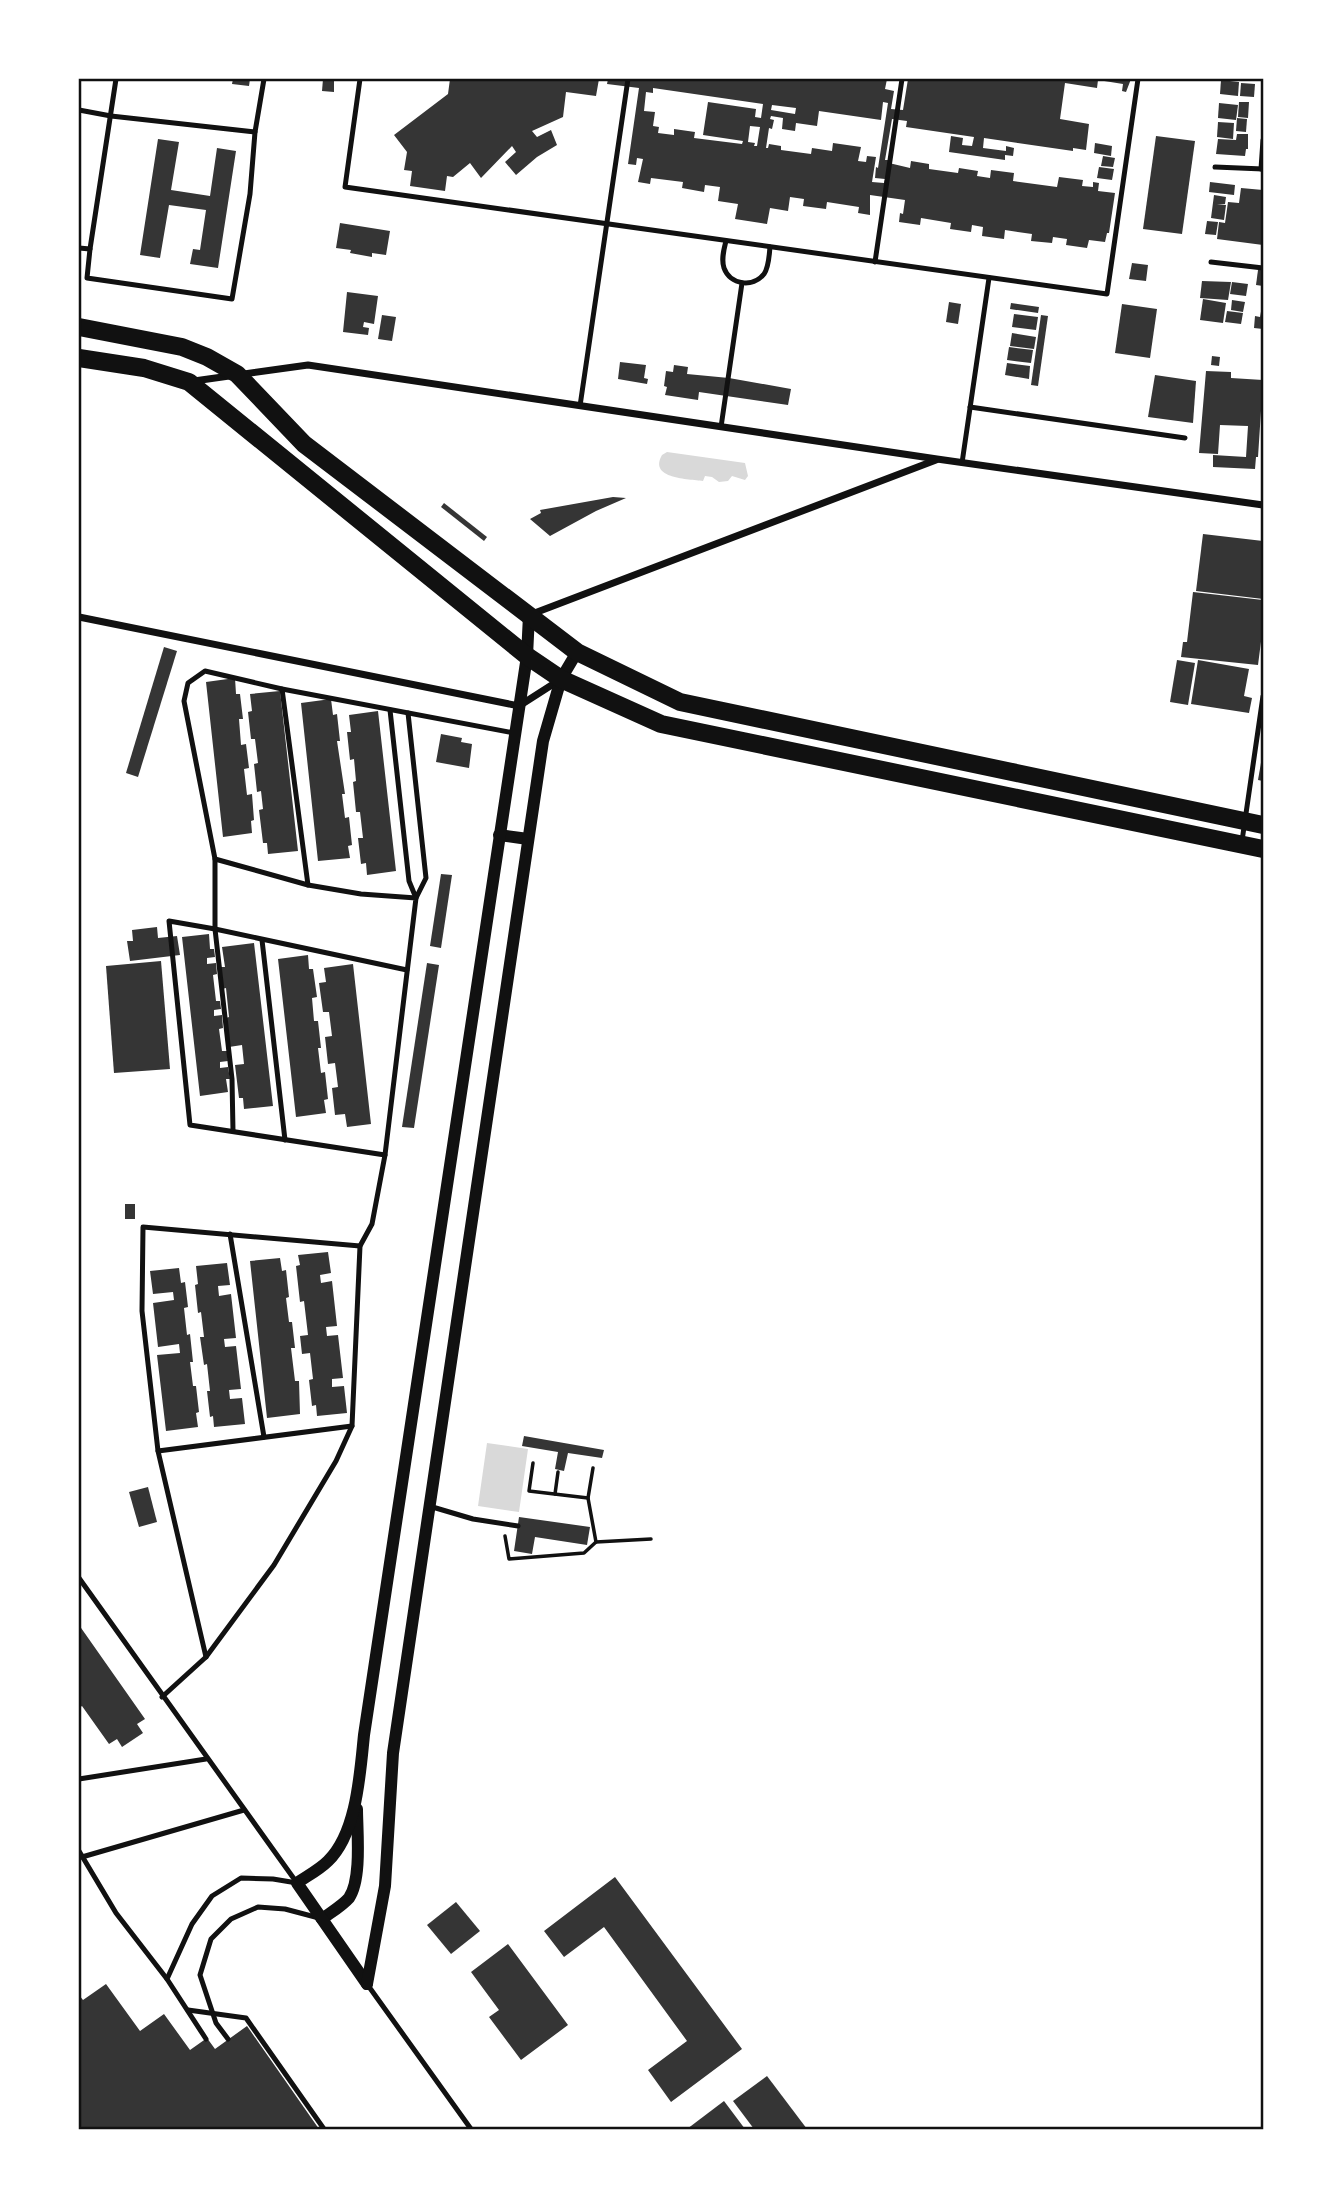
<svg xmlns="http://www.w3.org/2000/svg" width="1342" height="2208" viewBox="0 0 1342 2208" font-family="Raleway,sans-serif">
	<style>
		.water { fill: #d9d9d9 }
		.building { fill: #353535; fill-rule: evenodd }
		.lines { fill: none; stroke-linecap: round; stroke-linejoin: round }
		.path { stroke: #111; stroke-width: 3.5 }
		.service { stroke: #111; stroke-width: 5 }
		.minor { stroke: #111; stroke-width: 7 }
		.tertiary { stroke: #111; stroke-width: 12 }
		.primary { stroke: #111; stroke-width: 18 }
		.neatline { fill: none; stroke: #111; stroke-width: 2.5 }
	</style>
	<rect width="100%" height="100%" fill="#fff"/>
	<g class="water">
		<path d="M667,452L745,463L748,476L745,480L732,476L728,481L719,482L712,477L705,476L703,481C689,479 648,479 662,455Z"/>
		<path d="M487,1443L528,1449L519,1512L478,1506Z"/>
	</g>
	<g class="building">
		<path d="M233,79H250L249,86L232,84Z"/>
		<path d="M323,79H334V92L322,91Z"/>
		<path d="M450,79H599L596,96L566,92L563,117L532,131L537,137L551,130L557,145L537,157L516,175L505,162L516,152L512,146L481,178L470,163L453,177L447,176L445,191L410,186L412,171L404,170L407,152L394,135L448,94Z"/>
		<path d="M608,79H887L885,89L894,91L891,109L903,110L908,79H1131L1126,92L1122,91L1123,84L1098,80L1097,88L1065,83L1060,119L1089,124L1086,150L1073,148V151L984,138L983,148L1006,151V146L1014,148L1013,156L1005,155V160L949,152L951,136L963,138L962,145L972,146L974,137L906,127L907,121L892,119L885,160H889V163L910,168L911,161L929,164V169L958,173L959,168L978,171L977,176L990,178L991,170L1014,173L1013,181L1057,187L1059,177L1083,180L1082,186L1093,187V182L1099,183L1098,191L1115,193L1109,233H1107L1105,242L1089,240L1087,248L1066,245L1067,239L1053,237L1052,243L1031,241L1032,234L1005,230L1004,239L982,236L983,227L972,225L971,232L950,229L951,223L921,218L920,225L899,222L900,213L903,214L905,200L870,195V215L858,213L859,207L827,202L826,209L803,206L804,199L790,197L788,211L770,208L767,224L735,219L738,204L718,201L720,187L705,185L704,192L682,188L683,182L651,178L650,184L638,182L643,159L637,158L636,165L628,164L639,88L607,84ZM653,88L763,104L761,118L755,117L756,109L708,102L703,135L743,141L742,144L694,138L695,132L674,129V135L658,133L659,127L653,126L655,112L644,111L646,92L653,93ZM883,102L888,103L878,168L876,167L875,178L885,179L884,183L872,182L876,157L867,156L866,162L858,161L861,147L833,143L832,151L812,148L811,154L781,150V146L769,144L768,148H766L769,128L772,129L774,120L770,119L771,116L783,118L782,129L795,131L796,123L817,126L819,111L881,120ZM772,105L796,108L795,114L771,110ZM750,126L760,127L757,146H754L755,143L748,142Z"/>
		<path d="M1221,80L1239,82L1238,96L1220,94Z"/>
		<path d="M1241,83L1255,84L1254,97L1240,96Z"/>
		<path d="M1239,102H1249L1248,118L1238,117Z"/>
		<path d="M1219,103L1238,105L1236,120L1218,118Z"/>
		<path d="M1237,118L1247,119L1246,132L1236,131Z"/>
		<path d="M1218,122L1234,123L1233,139L1217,137Z"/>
		<path d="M1237,134H1248V149H1246L1245,156L1216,154L1218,139L1236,140Z"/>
		<path d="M1156,136L1195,141L1182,234L1143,229Z"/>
		<path d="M158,139L179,142L171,190L210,196L217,148L236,151L218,268L190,264L193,249L200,250L206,210L169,205L160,258L140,255Z"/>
		<path d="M1095,143L1112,146L1111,156L1094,153Z"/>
		<path d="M1103,156L1115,158L1113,167L1101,166Z"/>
		<path d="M1099,167L1114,169L1112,180L1097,178Z"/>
		<path d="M1210,182L1235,185L1234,195L1209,192Z"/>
		<path d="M1241,188L1263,190V245L1217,239L1219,222L1225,223L1228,202L1239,203Z"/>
		<path d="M1214,195L1226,197L1225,204H1217L1226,205L1224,220L1211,218Z"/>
		<path d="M1207,221L1218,222L1216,235L1205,234Z"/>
		<path d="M340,223L390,231L386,255L372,253V257L350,253L351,250L336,248Z"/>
		<path d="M1132,263L1148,265L1146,281L1129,279Z"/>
		<path d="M1258,270H1263V286L1256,285Z"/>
		<path d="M1202,281L1231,282L1228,300L1200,298Z"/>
		<path d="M1232,282L1248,284L1246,296L1230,294Z"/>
		<path d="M347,292L378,296L374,324L364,322L363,327L369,328L368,335L343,332Z"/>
		<path d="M1203,299L1226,303L1223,323L1200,320Z"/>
		<path d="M1232,300L1245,302L1243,312L1231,310Z"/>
		<path d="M949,302L961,304L958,324L946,322Z"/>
		<path d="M1011,303L1039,307L1038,313L1010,309Z"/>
		<path d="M1122,304L1157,309L1150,358L1115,353Z"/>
		<path d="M1262,306H1263V329L1254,328L1255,316L1260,317Z"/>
		<path d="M1227,311L1243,313L1241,324L1225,322Z"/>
		<path d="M1014,314L1038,317L1036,330L1012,327Z"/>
		<path d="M382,315L396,317L392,341L378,339Z"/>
		<path d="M1041,315L1048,316L1038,386L1031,385Z"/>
		<path d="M1012,333L1036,337L1034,349L1010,346Z"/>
		<path d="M1009,347L1033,350L1031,363L1007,360Z"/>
		<path d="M1212,356L1220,357L1219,366L1211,365Z"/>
		<path d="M620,362L646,365L644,378L648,379L647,384L618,379Z"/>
		<path d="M1007,363L1030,366L1029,379L1005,375Z"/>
		<path d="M674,365L688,367L687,374L729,378L791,389L788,405L699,392L698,400L665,395L667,387L664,386L666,371L673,372Z"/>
		<path d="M1206,371L1231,372V378L1263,380L1258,457H1256L1255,469L1213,467V455L1246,457L1248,426L1220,425L1218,454L1199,453Z"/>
		<path d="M1155,375L1196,381L1193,423L1148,417Z"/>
		<path d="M613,497L626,498L596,511L550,536L530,519L541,513L540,510Z"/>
		<path d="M444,503L487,537L484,541L441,507Z"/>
		<path d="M1203,534L1263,541V599L1196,591Z"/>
		<path d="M1193,592L1263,600V626L1258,665L1181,657L1183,642H1187Z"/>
		<path d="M164,647L177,651L138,777L126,773Z"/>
		<path d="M1177,660L1195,663L1188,705L1170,702Z"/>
		<path d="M1198,660L1249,669L1244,696L1252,698L1249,713L1191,704Z"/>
		<path d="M235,678L236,694H240L243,719H239L241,745L246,744L249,768L244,769L247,795L252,794L254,820L251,821L252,833L223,837L206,682Z"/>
		<path d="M280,691L298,851L268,854L267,843H263L259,810L263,809L261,791L257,792L254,764L258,763L255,739H251L248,712L252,711L250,694Z"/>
		<path d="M331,699L333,715L337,714L340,741H337L345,794H342L345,818L349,817L352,845L348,846L350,858L318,861L301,703Z"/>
		<path d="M378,711L396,871L367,875L366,863L361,864L358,838H363L360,812H356L353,782L356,781L354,759L350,760L347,732H351L349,715Z"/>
		<path d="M441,734L462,738L461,742L472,744L469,768L436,762Z"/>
		<path d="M1262,757L1263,758V781L1258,780Z"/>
		<path d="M441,874L452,875L441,948L430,946Z"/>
		<path d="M157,927L158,938L177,936L180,955L130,961L127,941H133L132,930Z"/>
		<path d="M209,934L210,949H214L215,957L207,958V964L216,963L217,974L213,975L216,1001H220L221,1009L214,1010V1016L222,1015L223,1028L219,1029L222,1051H227L228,1061L220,1062V1068L228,1067L230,1079H226L228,1092L200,1096L182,937Z"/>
		<path d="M254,943L273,1106L244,1109L243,1098H239L235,1065L244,1064L242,1045L229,1047L226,1018L229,1017L226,988L222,989L220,967H225L222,947Z"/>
		<path d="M308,955L309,969H313L317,997L312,998L314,1021H318L321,1048H318L321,1073L325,1072L328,1099L324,1100L326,1113L296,1117L278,959Z"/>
		<path d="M161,961L170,1069L114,1073L106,966Z"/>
		<path d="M427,963L439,965L414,1128L402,1127Z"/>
		<path d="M353,964L371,1124L347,1127L345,1114L335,1115L332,1088L338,1087L335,1063L328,1064L325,1037L332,1036L329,1012H323L319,983L326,982L324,968Z"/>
		<rect x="125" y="1204" width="10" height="15"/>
		<path d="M328,1252L331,1273L320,1275L321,1283L332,1281L337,1326L326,1327L327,1336L338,1335L343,1378L332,1379V1387L344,1386L347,1413L317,1416L316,1405L312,1406L309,1380L313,1379L310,1353L302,1354L300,1336L308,1335L304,1301L300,1302L296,1266L300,1265L298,1255Z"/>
		<path d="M280,1258L282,1271L286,1270L289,1297L286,1298L289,1322H292L295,1348H291L295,1381H299L300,1414L267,1418L250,1261Z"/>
		<path d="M227,1263L230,1285L218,1286L219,1296L231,1294L236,1338L224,1339L225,1347L236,1346L241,1389L229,1390L230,1399L242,1398L245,1424L214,1427L213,1416L210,1417L207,1391H210L207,1364L204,1365L200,1337H204L201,1312L198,1313L195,1285L198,1284L196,1266Z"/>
		<path d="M179,1268L181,1283L185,1282L188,1307L184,1308L187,1335L190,1334L193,1362H190L193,1386H196L199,1412L196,1413L198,1427L166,1431L157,1355L180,1353L179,1344L158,1347L153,1303L174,1300L173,1292L153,1294L150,1271Z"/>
		<path d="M524,1436L604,1450L602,1458L568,1453L564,1471L555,1469L558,1452L522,1446Z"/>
		<path d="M148,1487L157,1522L139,1527L129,1492Z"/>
		<path d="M519,1517L590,1527L587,1545L535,1537L532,1554L514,1551Z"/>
		<path d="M79,1625L145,1719L137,1724L143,1733L122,1747L117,1739L109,1744L82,1706L79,1708Z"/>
		<path d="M615,1877L742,2049L671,2102L648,2070L687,2041L604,1927L564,1957L544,1931Z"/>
		<path d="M456,1902L480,1931L451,1954L427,1925Z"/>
		<path d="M508,1944L568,2025L521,2060L489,2017L499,2010L471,1972Z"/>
		<path d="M106,1984L140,2031L164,2014L190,2050L207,2038L215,2049L247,2026L319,2129H79V1995L83,2000Z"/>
		<path d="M767,2076L807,2129H754L733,2101Z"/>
		<path d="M724,2101L745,2129H687Z"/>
	</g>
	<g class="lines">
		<g class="path">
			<path d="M533,1463L529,1491L588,1498"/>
			<path d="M555,1494L558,1472"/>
			<path d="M505,1536L509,1559L584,1553L596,1542L588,1498L593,1468"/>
			<path d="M596,1542L651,1539"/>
		</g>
		<g class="service">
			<path d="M360,79L345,187L1107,294L1138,79"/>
			<path d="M79,110L111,116L255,132"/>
			<path d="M1215,167L1263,169"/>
			<path d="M1261,169L1263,140"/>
			<path d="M726,241C724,249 721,259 724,268C730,285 753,288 764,274C769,267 769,256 770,247"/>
			<path d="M79,248L90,249L116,79"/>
			<path d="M90,249L87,278L232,299L250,194L255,132L264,79"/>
			<path d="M875,262L902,79"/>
			<path d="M1211,262L1263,268"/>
			<path d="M580,406L628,79"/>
			<path d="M970,407L1185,438"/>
			<path d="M721,427L742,283"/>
			<path d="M962,463L989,278"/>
			<path d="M282,689L308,885"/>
			<path d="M390,710L409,881L416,898L426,878L408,713"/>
			<path d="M1242,841L1263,696"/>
			<path d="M262,940L285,1140"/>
			<path d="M233,1131L232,1079L215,929V859L184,701L188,683L205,671L282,689L514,733"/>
			<path d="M385,1155L190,1125L169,921L215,929L407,970"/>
			<path d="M230,1234L264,1437"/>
			<path d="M158,1451L352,1426"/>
			<path d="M429,1506L473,1519L518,1526"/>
			<path d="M79,1578L297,1883"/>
			<path d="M206,1657L158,1451L142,1311L143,1227L360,1246"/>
			<path d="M162,1697L206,1657L274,1565L336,1461L352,1426L360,1246L372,1224L385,1155L416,898L361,894L308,885L215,859"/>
			<path d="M79,1779L206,1759"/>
			<path d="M79,1851L116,1913L167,1979"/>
			<path d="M82,1857L244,1810"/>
			<path d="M367,1984L471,2129"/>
			<path d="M188,2010L246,2018L324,2129"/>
			<path d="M206,2039L167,1979L192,1924L212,1896L241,1878L273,1879L297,1883"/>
			<path d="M228,2039L216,2023L200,1975L211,1939L231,1919L258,1907L285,1909L319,1918"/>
		</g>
		<g class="minor">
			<path d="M194,381L308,365L937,459L1263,505"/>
			<path d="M532,614L936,460"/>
			<path d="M79,617L519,706L558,681"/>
		</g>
		<g class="tertiary">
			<path d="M499,835L528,839"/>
			<path d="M322,1919C330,1913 342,1906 349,1898C362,1879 357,1831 357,1809"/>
			<path d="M367,1984L297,1883C307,1876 319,1870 328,1861C357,1833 360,1773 364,1735L527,656L529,615"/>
			<path d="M367,1984L385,1886L393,1753L543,741L561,679L577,652"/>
		</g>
		<g class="primary">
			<path d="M79,327L182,347L207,357L237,374L304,444L577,652L680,702L1263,825"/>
			<path d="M79,358L144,368L189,382L527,656L561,679L661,724L1263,849"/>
		</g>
	</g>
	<rect width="1342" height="2208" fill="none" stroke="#ffffff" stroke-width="161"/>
	<rect x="80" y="80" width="1182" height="2048" class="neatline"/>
</svg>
